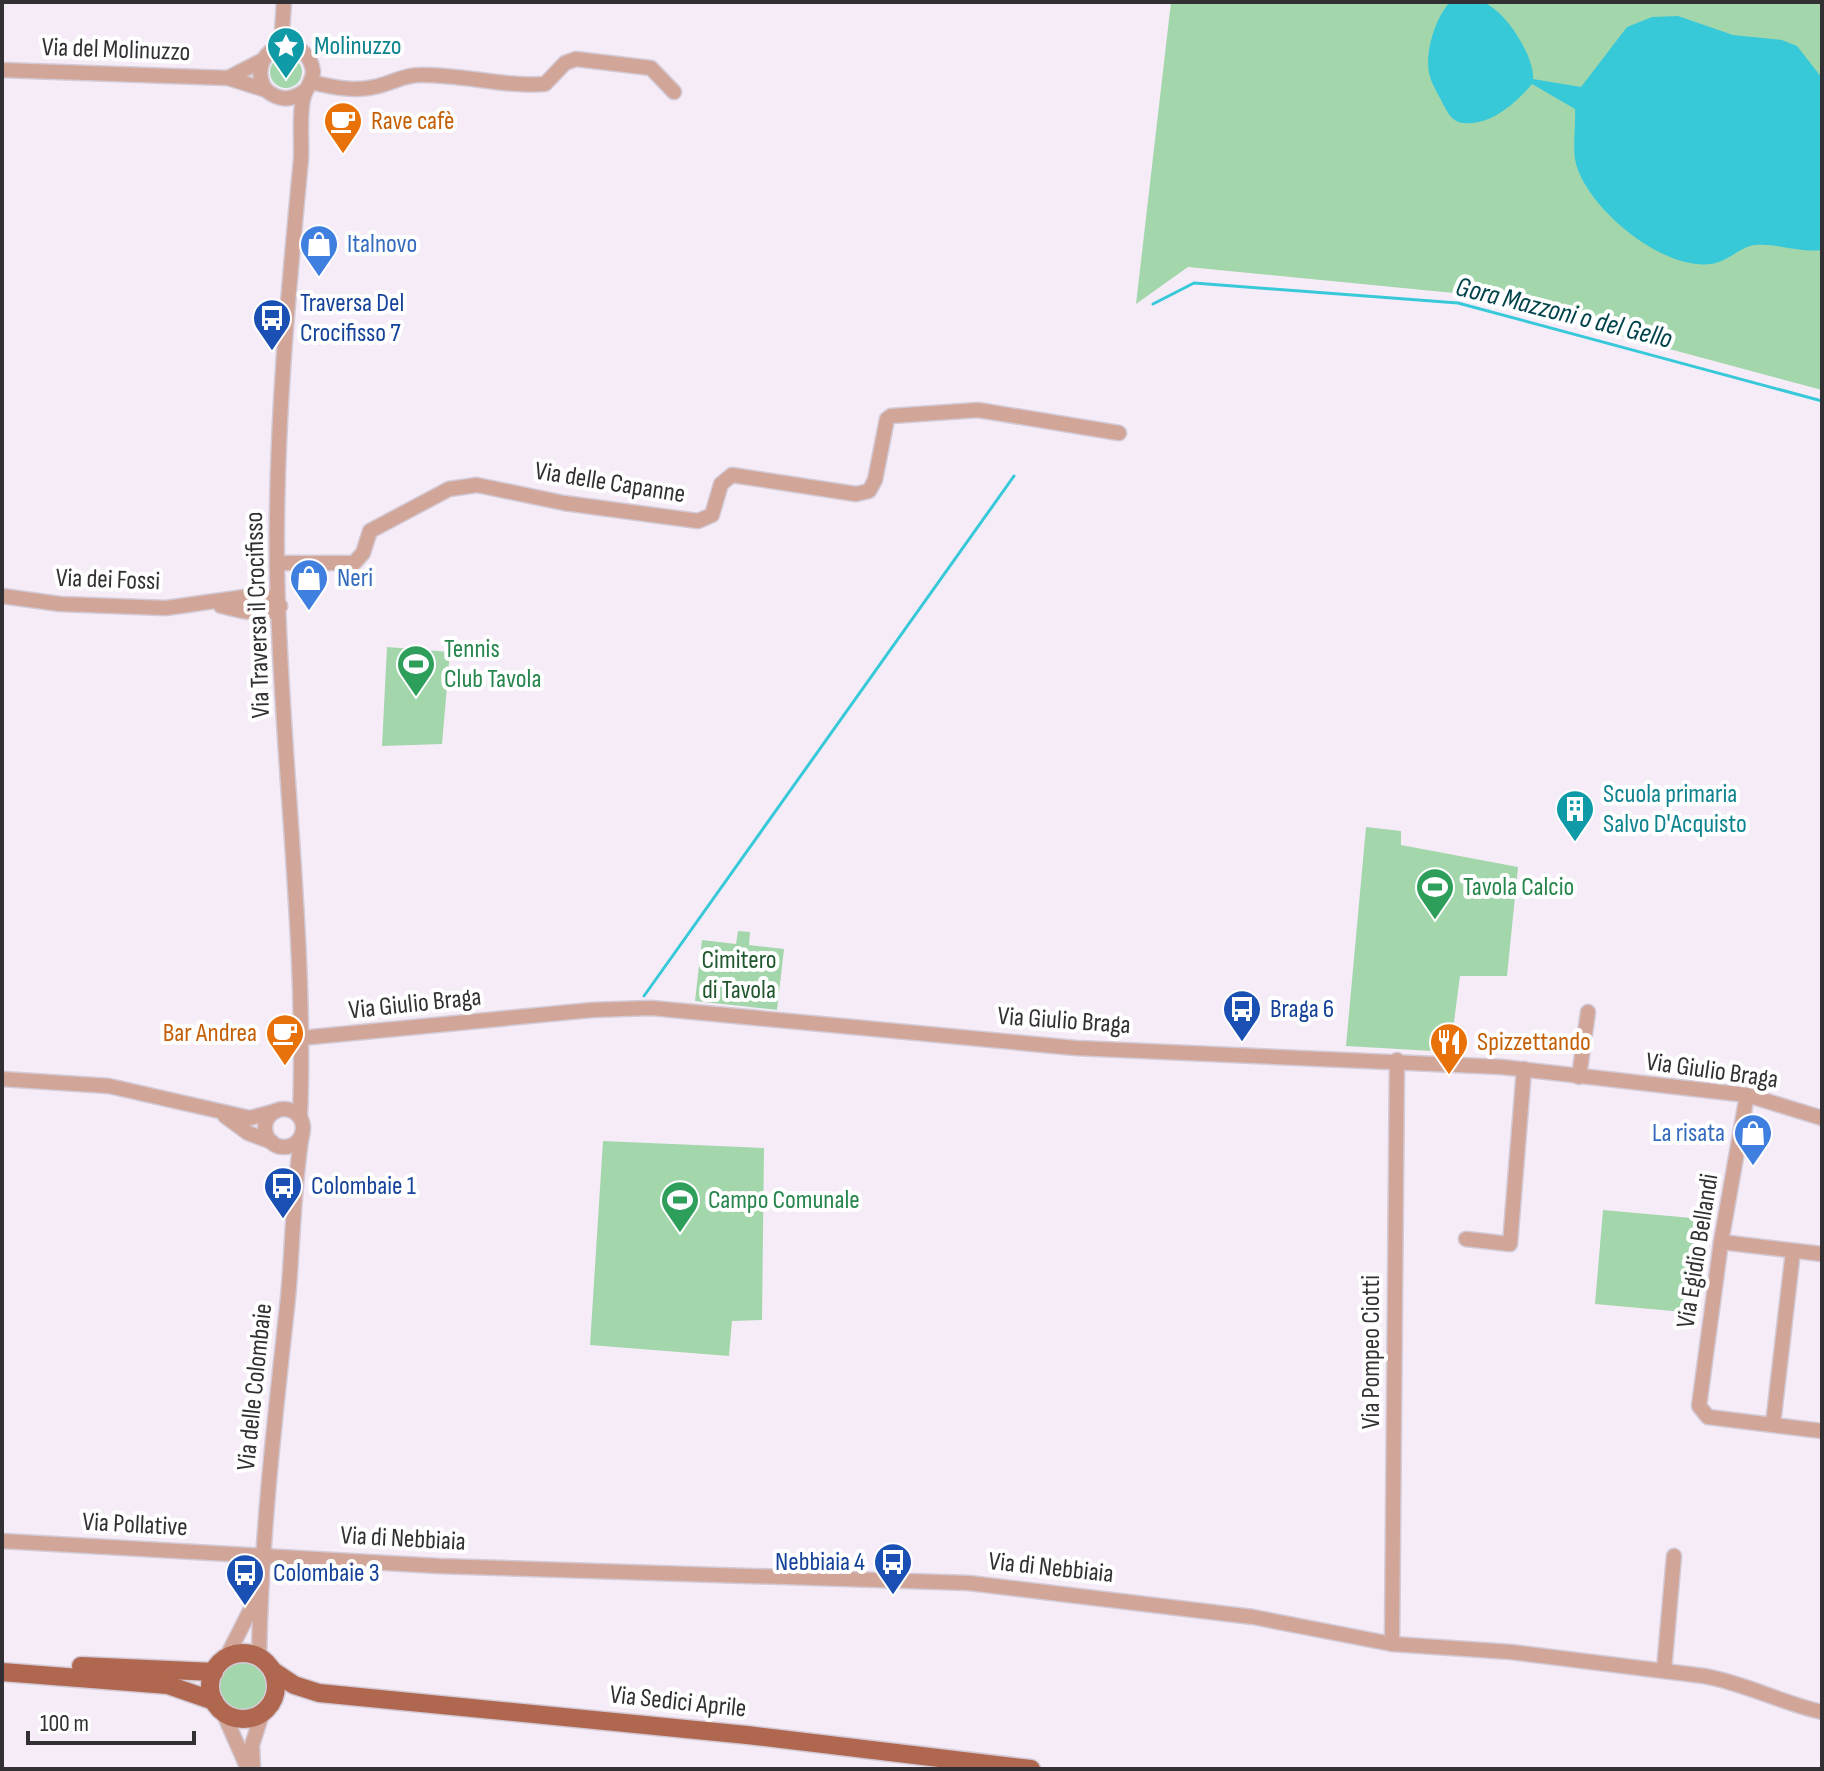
<svg xmlns="http://www.w3.org/2000/svg" width="1824" height="1771" viewBox="0 0 1824 1771" font-family="'Sofia Sans Condensed',sans-serif">
	<style>
		.green { fill: #a4d6ac }
		.water { fill: #38c9d9 }
		.lines { fill: none; stroke-linecap: round; stroke-linejoin: round }
		.stream { stroke: #38c9d9; stroke-width: 3 }
		.minor-casing { stroke: #d3cad5; stroke-width: 17 }
		.major-casing { stroke: #d3cad5; stroke-width: 21 }
		.minor { stroke: #d1a699; stroke-width: 14 }
		.major { stroke: #b0674f; stroke-width: 18 }
		.labels { text-anchor: middle; dominant-baseline: central; stroke-width: 8; stroke-linejoin: round; paint-order: stroke }
		.culture-label { font-size: 26px; fill: #0d838f; stroke: #fff; text-anchor: start }
		.street-label { font-size: 26px; fill: #333034; stroke: #fff }
		.food-label { font-size: 26px; fill: #c56008; stroke: #fff; text-anchor: start }
		.shop-label { font-size: 26px; fill: #366cbe; stroke: #fff; text-anchor: start }
		.transit-label { font-size: 26px; fill: #164399; stroke: #fff; text-anchor: start }
		.leisure-label { font-size: 26px; fill: #27864d; stroke: #fff; text-anchor: start }
		.park-label { font-size: 26px; fill: #20572e; stroke: #fff }
		.water-label { font-size: 28px; font-style: italic; fill: #00434a; stroke: #fff }
	</style>
	<rect width="100%" height="100%" fill="#f6ecf8"/>
	<g class="green">
		<path d="M1171,2H1822V390L1464,294L1188,267L1136,304Z"/>
		<circle cx="286" cy="72" r="16"/>
		<path d="M387,647L450,652L442,744L382,746Z"/>
		<path d="M1366,827L1401,831V845L1518,867L1507,976H1460L1450,1052L1346,1046Z"/>
		<path d="M738,931L750,932L749,945L784,949L777,1010L695,1001L702,940L736,944Z"/>
		<path d="M603,1141L764,1148L762,1320L732,1321L729,1356L590,1345Z"/>
		<path d="M1603,1210L1703,1219L1695,1313L1595,1304Z"/>
		<circle cx="243" cy="1686" r="26"/>
	</g>
	<path class="water" d="M1450,2C1459,2 1473,0 1482,2C1505,9 1535,57 1533,79L1581,87L1627,27L1652,17L1678,16L1733,35L1782,40L1797,46L1822,78V250C1799,253 1778,243 1755,245C1739,247 1728,262 1711,264C1662,270 1589,210 1576,164C1572,148 1576,126 1575,109L1532,84C1516,103 1491,126 1463,123C1452,122 1447,112 1442,102C1438,94 1431,83 1429,73C1425,52 1435,18 1450,2Z"/>
	<g class="lines">
		<g class="stream">
			<path d="M1153,304L1194,283L1458,303L1822,401"/>
			<path d="M644,996L1014,476"/>
		</g>
		<defs>
			<g id="minor">
				<path d="M281,46L284,2"/>
				<path d="M2,70L228,78L266,90"/>
				<path d="M228,78L261,61"/>
				<path d="M311,82C335,88 360,93 385,84C398,80 406,75 420,75C462,74 503,87 545,84L565,63L576,59L651,68L674,92"/>
				<path d="M278,563H354L363,553L370,531L449,489L477,485L564,503L698,521L712,515L721,484L732,475L856,494L869,491L875,480L887,419L891,416L978,410L1119,433"/>
				<path d="M2,596L60,604L166,608L258,595L272,598L280,606"/>
				<path d="M221,606C240,610 263,619 280,606"/>
				<path d="M301,1038L592,1010L651,1008L1076,1048L1502,1067L1747,1095L1822,1118"/>
				<path d="M1579,1077L1588,1012"/>
				<path d="M2,1079L109,1086L250,1118L276,1111"/>
				<path d="M1747,1095L1721,1242L1699,1406L1708,1417L1822,1431"/>
				<circle cx="284" cy="1128" r="19"/>
				<path d="M225,1116L248,1133L272,1142"/>
				<path d="M300,1117C307,936 280,750 277,569C275,432 288,295 301,159C302,140 299,118 303,99C305,89 313,82 313,71C312,65 310,59 306,55C283,28 246,62 266,90C279,101 292,101 306,90"/>
				<path d="M1466,1239L1510,1244L1524,1069"/>
				<path d="M1721,1242L1822,1254"/>
				<path d="M1773,1424L1793,1251"/>
				<path d="M2,1541L439,1566L969,1583L1253,1617L1392,1644L1511,1652L1704,1676C1745,1683 1781,1703 1822,1712"/>
				<path d="M1392,1644L1397,1060"/>
				<path d="M259,1657C261,1537 275,1417 288,1298C293,1243 293,1188 302,1134"/>
				<path d="M226,1658L257,1597"/>
				<path d="M1664,1670L1674,1556"/>
				<path d="M223,1712L248,1769"/>
				<path d="M253,1769L252,1745L262,1714"/>
			</g>
			<g id="major">
				<circle cx="243" cy="1686" r="33"/>
				<path d="M81,1666L214,1672"/>
				<path d="M273,1671L294,1685L319,1693L747,1735L1031,1769"/>
				<path d="M2,1672L168,1685L214,1701"/>
			</g>
		</defs>
		<use href="#minor" class="minor-casing"/>
		<use href="#major" class="major-casing"/>
		<use href="#minor" class="minor"/>
		<use href="#major" class="major"/>
	</g>
	<defs>
		<symbol id="sight-pin" viewBox="-11 -11 22 30"><path d="M0 17L-7.5 6A9.5 9.5 0 1 1 7.5 6Z" fill="#0f9aa8" stroke="#fff"/><path d="M0-6L1.8-2.2L6-1.7L2.9 1.2L3.7 5.4L0 3.3L-3.7 5.4L-2.9 1.2L-6-1.7L-1.8-2.2Z" fill="#fff"/></symbol>
		<symbol id="cafe-pin" viewBox="-11 -11 22 30"><path d="M0 17L-7.5 6A9.5 9.5 0 1 1 7.5 6Z" fill="#e8710a" stroke="#fff"/><path d="M-5.5-4.5H6V0H3Q3 3.5 0 3.5H-2.5Q-5.5 3.5-5.5 0ZM3-3.2v2h1.7v-2ZM-6 4.5H4V6H-6Z" fill="#fff"/></symbol>
		<symbol id="shop-pin" viewBox="-11 -11 22 30"><path d="M0 17L-7.5 6A9.5 9.5 0 1 1 7.5 6Z" fill="#3f7fe0" stroke="#fff"/><path d="M-5-2.5h2.3a2.7 3.5 0 0 1 5.4 0H5L5.5 6h-11ZM-1.5-2.5h3a1.5 2.3 0 0 0-3 0Z" fill="#fff"/></symbol>
		<symbol id="bus-pin" viewBox="-11 -11 22 30"><path d="M0 17L-7.5 6A9.5 9.5 0 1 1 7.5 6Z" fill="#1a4fb4" stroke="#fff"/><path d="M-5-6H5V4H4V6H2V4H-2V6H-4V4H-5ZM-3.5-4V0h7V-4ZM-3.5 1.2v1.5H-2V1.2ZM2 1.2v1.5H3.5V1.2Z" fill="#fff"/></symbol>
		<symbol id="stadium-pin" viewBox="-11 -11 22 30"><path d="M0 17L-7.5 6A9.5 9.5 0 1 1 7.5 6Z" fill="#2e9e5b" stroke="#fff"/><path d="M0-5a6.5 5 0 1 0 0 10a6.5 5 0 1 0 0-10ZM-3.5-1.8h7v3.6h-7Z" fill="#fff"/></symbol>
		<symbol id="building-pin" viewBox="-11 -11 22 30"><path d="M0 17L-7.5 6A9.5 9.5 0 1 1 7.5 6Z" fill="#0f9aa8" stroke="#fff"/><path d="M-4-6H4V6H1V3H-1V6H-4ZM-2.5-4.3h1.7v1.8h-1.7ZM.8-4.3h1.7v1.8H.8ZM-2.5-1h1.7V.8h-1.7ZM.8-1h1.7V.8H.8Z" fill="#fff"/></symbol>
		<symbol id="restaurant-pin" viewBox="-11 -11 22 30"><path d="M0 17L-7.5 6A9.5 9.5 0 1 1 7.5 6Z" fill="#e8710a" stroke="#fff"/><path d="M-5-6h1v4h1v-4h1v4h1v-4h1v5L-1.5 .5V6h-2V.5L-5-1ZM5-6V6H3V1.5H1.5Q1.5-4 5-6Z" fill="#fff"/></symbol>
	</defs>
	<g fill-rule="evenodd">
		<use href="#sight-pin" x="264" y="24" width="44" height="60"/>
		<use href="#cafe-pin" x="321" y="99" width="44" height="60"/>
		<use href="#shop-pin" x="297" y="222" width="44" height="60"/>
		<use href="#bus-pin" x="250" y="296" width="44" height="60"/>
		<use href="#shop-pin" x="287" y="556" width="44" height="60"/>
		<use href="#stadium-pin" x="394" y="642" width="44" height="60"/>
		<use href="#building-pin" x="1553" y="787" width="44" height="60"/>
		<use href="#stadium-pin" x="1413" y="865" width="44" height="60"/>
		<use href="#bus-pin" x="1220" y="987" width="44" height="60"/>
		<use href="#cafe-pin" x="263" y="1011" width="44" height="60"/>
		<use href="#restaurant-pin" x="1427" y="1020" width="44" height="60"/>
		<use href="#shop-pin" x="1731" y="1111" width="44" height="60"/>
		<use href="#bus-pin" x="261" y="1164" width="44" height="60"/>
		<use href="#stadium-pin" x="658" y="1178" width="44" height="60"/>
		<use href="#bus-pin" x="871" y="1540" width="44" height="60"/>
		<use href="#bus-pin" x="223" y="1551" width="44" height="60"/>
	</g>
	<g class="labels">
		<g class="culture-label">
			<text x="314" y="46">Molinuzzo</text>
			<text x="1603" y="794">Scuola primaria<tspan x="1603" dy="30">Salvo D'Acquisto</tspan></text>
		</g>
		<g class="street-label">
			<text transform="translate(116 50) rotate(2)">Via del Molinuzzo</text>
			<text transform="translate(610 483) rotate(9)">Via delle Capanne</text>
			<text transform="translate(108 580) rotate(2)">Via dei Fossi</text>
			<text transform="translate(258 615) rotate(-92)">Via Traversa il Crocifisso</text>
			<text transform="translate(415 1004) rotate(-6)">Via Giulio Braga</text>
			<text transform="translate(1064 1021) rotate(4)">Via Giulio Braga</text>
			<text transform="translate(1712 1071) rotate(8)">Via Giulio Braga</text>
			<text transform="translate(1698 1251) rotate(-81)">Via Egidio Bellandi</text>
			<text transform="translate(1371 1352) rotate(-90)">Via Pompeo Ciotti</text>
			<text transform="translate(255 1387) rotate(-84)">Via delle Colombaie</text>
			<text transform="translate(135 1525) rotate(3)">Via Pollative</text>
			<text transform="translate(403 1539) rotate(3)">Via di Nebbiaia</text>
			<text transform="translate(1051 1568) rotate(6)">Via di Nebbiaia</text>
			<text transform="translate(678 1702) rotate(6)">Via Sedici Aprile</text>
		</g>
		<g class="food-label">
			<text x="371" y="121">Rave cafè</text>
			<text x="257" y="1033" text-anchor="end">Bar Andrea</text>
			<text x="1477" y="1042">Spizzettando</text>
		</g>
		<g class="shop-label">
			<text x="347" y="244">Italnovo</text>
			<text x="337" y="578">Neri</text>
			<text x="1725" y="1133" text-anchor="end">La risata</text>
		</g>
		<g class="transit-label">
			<text x="300" y="303">Traversa Del<tspan x="300" dy="30">Crocifisso 7</tspan></text>
			<text x="1270" y="1009">Braga 6</text>
			<text x="311" y="1186">Colombaie 1</text>
			<text x="865" y="1562" text-anchor="end">Nebbiaia 4</text>
			<text x="273" y="1573">Colombaie 3</text>
		</g>
		<g class="leisure-label">
			<text x="444" y="649">Tennis<tspan x="444" dy="30">Club Tavola</tspan></text>
			<text x="1463" y="887">Tavola Calcio</text>
			<text x="708" y="1200">Campo Comunale</text>
		</g>
		<g class="park-label">
			<text x="739" y="960">Cimitero<tspan x="739" dy="30">di Tavola</tspan></text>
		</g>
		<g class="water-label">
			<text transform="translate(1564 313) rotate(14)">Gora Mazzoni o del Gello</text>
		</g>
	</g>
	<rect width="1824" height="1771" fill="none" stroke="#333034" stroke-width="8"/>
	<path d="M28 1731v12h166v-12" fill="none" stroke="#333034" stroke-width="4"/>
	<text x="40" y="1731" font-size="24" fill="#333034" stroke="#ffffff" stroke-width="6" paint-order="stroke">100 m</text>
</svg>
